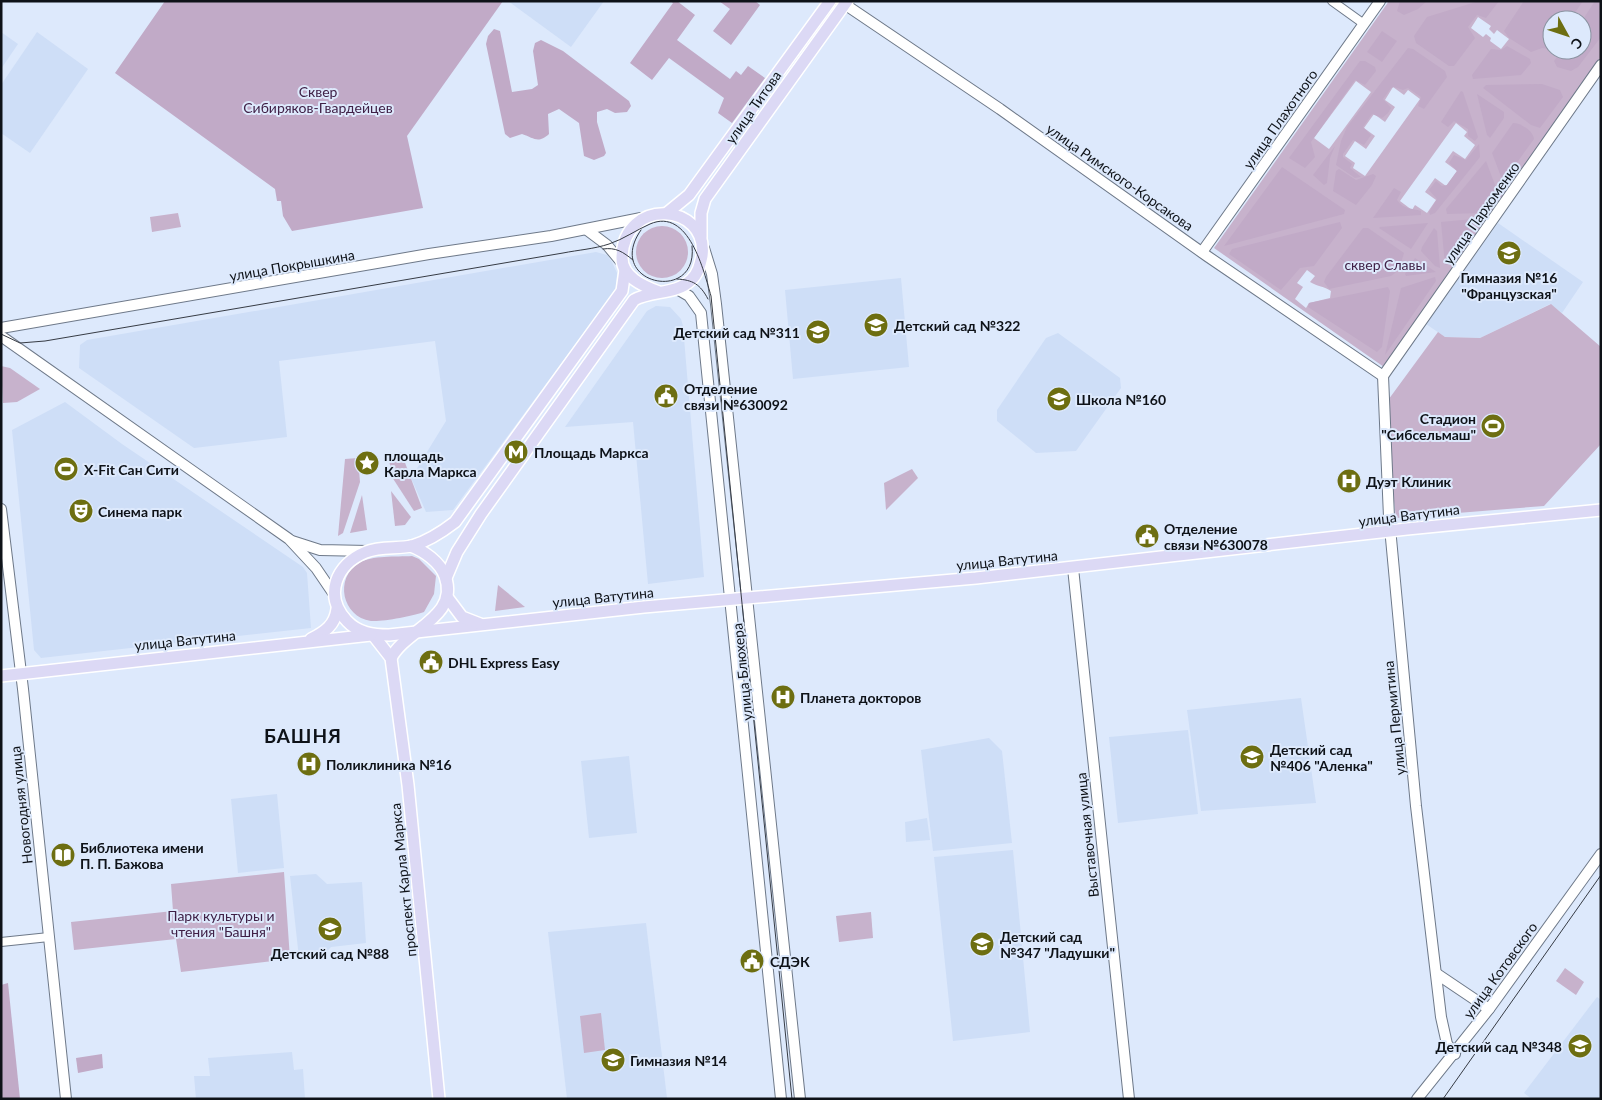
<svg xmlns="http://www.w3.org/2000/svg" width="1602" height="1100" viewBox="0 0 1602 1100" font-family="Lato,sans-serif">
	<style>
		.built { fill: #cedef7 }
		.green { fill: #c7b2cc; fill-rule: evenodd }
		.forest { fill: #c1aac7 }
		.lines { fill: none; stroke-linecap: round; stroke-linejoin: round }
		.street-casing { stroke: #6e7989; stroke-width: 10 }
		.secondary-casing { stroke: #6e7989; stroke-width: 12 }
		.primary-casing { stroke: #fff; stroke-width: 14 }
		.street { stroke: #fff; stroke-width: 8 }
		.secondary { stroke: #fff; stroke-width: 10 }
		.primary { stroke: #dcd9f5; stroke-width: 11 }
		.tram { stroke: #363b44; stroke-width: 1 }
		.labels { text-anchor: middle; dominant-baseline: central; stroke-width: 4; stroke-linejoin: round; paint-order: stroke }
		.park-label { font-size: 14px; fill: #3f2046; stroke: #dde9fc }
		.street-label { font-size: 14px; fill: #0e1218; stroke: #dde9fc }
		.poi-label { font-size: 14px; font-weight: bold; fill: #0e1218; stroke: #dde9fc; text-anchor: start }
		.district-label { font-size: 19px; font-weight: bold; letter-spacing: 1px; fill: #0e1218; stroke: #dde9fc }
	</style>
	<rect width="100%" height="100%" fill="#dde9fc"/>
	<g class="built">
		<path d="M508,1H604L571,47Z"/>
		<path d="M1,32L18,44L1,69Z"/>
		<path d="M37,32L88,69L30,153L1,133V85Z"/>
		<path d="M1498,223L1583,282L1562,313L1550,304L1480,338L1445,337L1426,324Z"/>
		<path d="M596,252L607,255L612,262L617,273L616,289L453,510L426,512L411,478L446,421L435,341L279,361L287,437L194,448L79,368L80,345L87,340Z"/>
		<path d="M901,278L909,367L793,379L785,290Z"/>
		<path d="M656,306L670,307L681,319L683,326L704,577L648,584L633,422L565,427L647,311Z"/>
		<path d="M1058,333L1120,378L1121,388L1076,451L1036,453L997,421V410L1046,338Z"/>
		<path d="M65,402L122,444L303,567L307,573L311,628L41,658L34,650L12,430Z"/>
		<path d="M1301,698L1316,803L1201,811L1187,710Z"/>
		<path d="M1188,730L1198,814L1118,823L1109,737Z"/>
		<path d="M989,738L1002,751L1012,843L933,851L921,750Z"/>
		<path d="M629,756L637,833L589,838L581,761Z"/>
		<path d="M277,794L284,868L238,873L231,799Z"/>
		<path d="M927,818L930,840L906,842L905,822Z"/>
		<path d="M1013,850L1030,1032L953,1041L934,857Z"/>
		<path d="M316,874L327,884L362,882L366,943L331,947L322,956L299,958L290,876Z"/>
		<path d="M646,923L667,1098L567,1099L548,932Z"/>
		<path d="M1597,997L1601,1000V1099H1532L1524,1093Z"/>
		<path d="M292,1052L294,1070L303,1069L305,1099H196L194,1076H210L208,1058Z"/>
	</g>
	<g class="green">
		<path d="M1389,1H1601V58L1384,367L1214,248ZM1478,17L1491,26L1489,29L1494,34L1497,30L1509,39L1501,49L1490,41L1491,38L1486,34L1483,37L1471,28ZM1552,20H1582V50H1552ZM1356,81L1371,92L1329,149L1314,138ZM1393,87L1404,95L1408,90L1420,99L1365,176L1353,168L1355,163L1345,156L1355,141L1366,149L1375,136L1364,128L1374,114L1385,122L1395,107L1385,100ZM1456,123L1467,132L1464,136L1475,145L1465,159L1453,151L1445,162L1457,171L1446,186L1435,178L1425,192L1436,200L1427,213L1415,205L1412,210L1400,201ZM1307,270L1315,276L1310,282C1318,287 1324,286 1331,291L1330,298L1309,303L1306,308L1295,299L1303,287L1297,283Z"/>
		<path d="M178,213L181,227L152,232L150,217Z"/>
		<circle cx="662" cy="252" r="26"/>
		<path d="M1551,304L1601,347V444L1544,506L1396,518L1383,407L1438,332L1445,337L1480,338Z"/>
		<path d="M1,366L10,368L40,389L17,402L3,403Z"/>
		<path d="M401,452L422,508L414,511L392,477L388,454Z"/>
		<path d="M358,458L360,482L343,533L338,536L345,459Z"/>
		<path d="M912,469L918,478L886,510L884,483Z"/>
		<path d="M391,491L411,517L405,525L395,526Z"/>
		<path d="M362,495L367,530L350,533Z"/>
		<path d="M412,556L419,559L436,576L434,594L424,612C412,616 383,622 371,621C342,617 334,578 359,563C372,555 396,557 412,556Z"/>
		<path d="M498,585L525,607L495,611Z"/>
		<path d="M284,872L290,959L181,972L176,939L74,950L71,922L173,911L171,884Z"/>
		<path d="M871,912L873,938L839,942L836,916Z"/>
		<path d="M1565,968L1584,982L1576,995L1556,981Z"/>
		<path d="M601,1013L605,1050L584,1053L580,1016Z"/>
	</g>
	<g class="forest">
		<path d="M165,1H503L407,136L423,208L292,231L283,216L281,201H277L275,189L115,73Z"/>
		<path d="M670,1H677L695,15L677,40L730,79L736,71L741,75L748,66L765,78L732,123L718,113L724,98L669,58L652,80L630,63L673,3Z"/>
		<path d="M719,1H755L760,5L731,45L713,31L730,9Z"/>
		<path d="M1400,1H1427L1418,9L1404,15L1397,11Z"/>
		<path d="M1479,1H1499L1486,18L1477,15L1468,27L1475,38L1454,66H1449L1416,43L1414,36L1427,17Z"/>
		<path d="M1524,1H1583L1570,20H1552V45L1549,49L1542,48L1531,52L1509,38L1504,31Z"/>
		<path d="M1595,1H1601V37L1578,67L1571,71L1557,67L1554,61L1562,50H1582V21Z"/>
		<path d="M494,29L500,31L512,92L532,89L538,85L533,51L535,43L541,40L563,51L629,101L631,106L627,112L615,113L607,109L597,112V122L606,153L604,156L594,160L584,156L579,123L559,109L548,114L549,134C538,144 534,138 522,134L510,138L505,134L486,44L488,36Z"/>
		<path d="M1382,31L1397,41L1382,62L1367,52Z"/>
		<path d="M1507,46L1530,59L1531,63L1521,75L1473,79L1472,75L1491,49L1501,50Z"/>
		<path d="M1408,48L1413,49L1445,71L1447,77L1424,109L1418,106L1421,97L1408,88L1403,90L1394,87L1391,88L1383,99L1391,108L1388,113L1382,118L1372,114L1363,127L1371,135L1364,145L1353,140L1343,154V157L1352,164L1350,168L1361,177L1355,178L1336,165L1341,141L1347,127Z"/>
		<path d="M1360,61H1365L1375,67L1376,71L1365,85L1355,80L1311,142L1315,157L1305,168L1289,158Z"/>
		<path d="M1542,84L1560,90L1563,97L1540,128L1531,125L1483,88L1486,85Z"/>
		<path d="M1461,91L1463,92L1478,137L1475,141L1468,136V129L1454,121L1448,127L1441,122Z"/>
		<path d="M1477,94L1504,112V118L1490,138L1487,135Z"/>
		<path d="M1513,123C1521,123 1533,131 1534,139L1503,182L1492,153Z"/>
		<path d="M1479,144L1480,157L1435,213L1430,215L1429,212L1437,199L1429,190L1436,181L1442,186L1447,185L1457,171L1449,163L1454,155L1466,160Z"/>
		<path d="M1335,146L1330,158L1327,183L1324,185L1313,175Z"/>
		<path d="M1486,161L1498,193L1483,213L1447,214L1446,209Z"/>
		<path d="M1282,167L1345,210L1344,214L1224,246Z"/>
		<path d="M1339,169L1356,180L1373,174L1376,176L1372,185L1356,205L1333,191L1336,171Z"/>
		<path d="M1394,188L1401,192L1397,200C1404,210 1412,208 1421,211V215L1373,218Z"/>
		<path d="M1473,219L1476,221L1475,227L1448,265H1445L1441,222Z"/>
		<path d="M1340,222L1342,228L1314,266L1300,268L1281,290L1229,254L1232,249Z"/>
		<path d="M1428,223L1411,249L1379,228L1380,227Z"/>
		<path d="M1363,228H1368L1404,253L1399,270L1391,276L1329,289L1324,282L1326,277Z"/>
		<path d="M1434,228L1437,231L1440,268L1435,266L1421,251L1422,247Z"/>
		<path d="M1415,258L1436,272L1406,276L1405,274Z"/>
		<path d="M1435,277L1436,281L1385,355L1401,288Z"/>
		<path d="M1388,287L1390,291L1382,347L1377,352L1308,307L1309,303Z"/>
		<path d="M8,983L20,1099H1V985Z"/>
		<path d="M102,1054L103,1068L78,1073L76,1058Z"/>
	</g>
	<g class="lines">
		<defs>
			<g id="street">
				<path d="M1332,1L1364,24"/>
				<path d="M1,942L49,937"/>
			</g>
			<g id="secondary">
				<path d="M840,1L1000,109L1207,256L1383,376"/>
				<path d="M587,230L607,245L622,263"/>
				<path d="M704,248L712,274L716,304L800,1099"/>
				<path d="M1202,252L1380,1"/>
				<path d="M677,289L689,296L701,313L781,1099"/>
				<path d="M1,328L429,254L551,236L641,218"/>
				<path d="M1,336L289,539L316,568L333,593"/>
				<path d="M1383,376L1389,517L1416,806L1441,1017L1447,1044L1455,1054"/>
				<path d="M1383,376L1601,65"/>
				<path d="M1,509L23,689L66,1099"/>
				<path d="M292,541L320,550L368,551"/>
				<path d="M1073,568L1129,1099"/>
				<path d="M1437,974L1489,1009"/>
				<path d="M1417,1099L1489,1009L1601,854"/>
			</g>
			<g id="primary">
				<path d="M667,213L689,195L830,1"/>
				<path d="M701,237V213L705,199L847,1"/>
				<path d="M625,270L622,291L455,522C442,532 428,541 412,546C397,549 380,546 366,552C336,564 323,596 347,621C358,633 373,635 389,635L644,607L976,578L1407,529L1601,510"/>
				<path d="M446,578L457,552L481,514L634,300C652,290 676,295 691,280C698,274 700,265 702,256C709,203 623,196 622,258C622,277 643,286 659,292"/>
				<path d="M447,597L462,617L480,624"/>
				<path d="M373,635L391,658L408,785L439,1099"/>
				<path d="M311,639C325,632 335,625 337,609"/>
				<path d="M391,658C406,629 460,617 445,576C440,562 424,551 411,546"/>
				<path d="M1,676L371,635"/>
			</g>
		</defs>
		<use href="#street" class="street-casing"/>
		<use href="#secondary" class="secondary-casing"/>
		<use href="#primary" class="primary-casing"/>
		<use href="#street" class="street"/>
		<use href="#secondary" class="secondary"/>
		<use href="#primary" class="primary"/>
		<g class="tram">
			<path d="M641,230C603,284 699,305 692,246"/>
			<path d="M603,249C616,247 623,252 633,260"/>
			<path d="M677,279C693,280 700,284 708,299"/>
			<path d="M1,334L20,343L45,341L563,253C578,250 594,249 609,244C624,239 636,230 650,224C689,207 704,272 711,296L792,1099"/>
			<path d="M1443,1099L1601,875"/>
		</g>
	</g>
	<defs>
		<symbol id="school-disc" viewBox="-11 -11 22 22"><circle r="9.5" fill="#6d6e11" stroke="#dde9fc"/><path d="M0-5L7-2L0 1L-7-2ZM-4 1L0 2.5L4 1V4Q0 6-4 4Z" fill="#fff"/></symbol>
		<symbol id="civic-disc" viewBox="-11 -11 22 22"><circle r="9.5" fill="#6d6e11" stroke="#dde9fc"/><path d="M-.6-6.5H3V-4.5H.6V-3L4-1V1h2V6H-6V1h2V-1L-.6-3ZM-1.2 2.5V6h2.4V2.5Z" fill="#fff"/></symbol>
		<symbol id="stadium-disc" viewBox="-11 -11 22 22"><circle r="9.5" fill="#6d6e11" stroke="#dde9fc"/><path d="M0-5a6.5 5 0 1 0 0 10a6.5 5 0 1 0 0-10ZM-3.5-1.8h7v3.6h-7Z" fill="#fff"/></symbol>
		<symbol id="metro-disc" viewBox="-11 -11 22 22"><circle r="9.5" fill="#6d6e11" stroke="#dde9fc"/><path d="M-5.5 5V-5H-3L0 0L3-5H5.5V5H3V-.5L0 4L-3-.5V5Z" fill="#fff"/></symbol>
		<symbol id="sight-disc" viewBox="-11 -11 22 22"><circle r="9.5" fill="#6d6e11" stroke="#dde9fc"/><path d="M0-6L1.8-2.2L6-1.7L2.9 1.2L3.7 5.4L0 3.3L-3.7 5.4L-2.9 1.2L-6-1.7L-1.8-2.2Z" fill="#fff"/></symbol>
		<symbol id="hospital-disc" viewBox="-11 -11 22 22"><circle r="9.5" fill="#6d6e11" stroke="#dde9fc"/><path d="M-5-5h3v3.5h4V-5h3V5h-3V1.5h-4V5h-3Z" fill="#fff"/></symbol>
		<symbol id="theatre-disc" viewBox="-11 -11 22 22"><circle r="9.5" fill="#6d6e11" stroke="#dde9fc"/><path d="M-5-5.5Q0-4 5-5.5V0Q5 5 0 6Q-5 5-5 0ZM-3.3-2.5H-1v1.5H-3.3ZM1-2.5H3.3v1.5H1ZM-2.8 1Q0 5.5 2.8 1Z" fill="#fff"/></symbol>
		<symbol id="library-disc" viewBox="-11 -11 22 22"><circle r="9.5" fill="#6d6e11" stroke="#dde9fc"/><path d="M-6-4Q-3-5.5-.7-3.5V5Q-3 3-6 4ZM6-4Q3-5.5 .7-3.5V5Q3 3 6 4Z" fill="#fff"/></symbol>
	</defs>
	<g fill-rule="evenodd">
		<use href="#school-disc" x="1495" y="239" width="28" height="28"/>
		<use href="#school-disc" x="862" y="311" width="28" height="28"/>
		<use href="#school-disc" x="804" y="318" width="28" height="28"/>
		<use href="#civic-disc" x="652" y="382" width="28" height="28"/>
		<use href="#school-disc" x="1045" y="385" width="28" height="28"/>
		<use href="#stadium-disc" x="1479" y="412" width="28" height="28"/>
		<use href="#metro-disc" x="502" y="438" width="28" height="28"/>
		<use href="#sight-disc" x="353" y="449" width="28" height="28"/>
		<use href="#stadium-disc" x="52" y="455" width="28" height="28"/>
		<use href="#hospital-disc" x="1335" y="467" width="28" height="28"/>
		<use href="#theatre-disc" x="67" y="497" width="28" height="28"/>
		<use href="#civic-disc" x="1133" y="522" width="28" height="28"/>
		<use href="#civic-disc" x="417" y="648" width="28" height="28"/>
		<use href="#hospital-disc" x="769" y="683" width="28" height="28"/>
		<use href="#school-disc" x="1238" y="743" width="28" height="28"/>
		<use href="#hospital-disc" x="295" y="750" width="28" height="28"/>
		<use href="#library-disc" x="49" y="841" width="28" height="28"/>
		<use href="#school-disc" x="316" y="915" width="28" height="28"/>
		<use href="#school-disc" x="968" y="930" width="28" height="28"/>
		<use href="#civic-disc" x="738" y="947" width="28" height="28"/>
		<use href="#school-disc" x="1566" y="1032" width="28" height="28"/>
		<use href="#school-disc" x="599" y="1046" width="28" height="28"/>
	</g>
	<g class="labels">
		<g class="park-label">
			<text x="318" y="91">Сквер<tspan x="318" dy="16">Сибиряков-Гвардейцев</tspan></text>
			<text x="1385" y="264">сквер Славы</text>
			<text x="221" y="915">Парк культуры и<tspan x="221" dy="16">чтения "Башня"</tspan></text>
		</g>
		<g class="street-label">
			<text transform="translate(753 107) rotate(-55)">улица Титова</text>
			<text transform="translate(1280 119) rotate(-55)">улица Плахотного</text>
			<text transform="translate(1120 177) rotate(35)">улица Римского-Корсакова</text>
			<text transform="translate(1481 213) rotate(-55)">улица Пархоменко</text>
			<text transform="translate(292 265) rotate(-10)">улица Покрышкина</text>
			<text transform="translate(1409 515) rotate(-7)">улица Ватутина</text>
			<text transform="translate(1007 560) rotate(-6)">улица Ватутина</text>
			<text transform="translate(603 597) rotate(-6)">улица Ватутина</text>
			<text transform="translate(185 640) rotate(-6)">улица Ватутина</text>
			<text transform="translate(742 672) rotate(-96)">улица Блюхера</text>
			<text transform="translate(1394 718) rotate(-96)">улица Пермитина</text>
			<text transform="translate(21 805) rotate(-96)">Новогодняя улица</text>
			<text transform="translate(1087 835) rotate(-96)">Выставочная улица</text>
			<text transform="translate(403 880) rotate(-96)">проспект Карла Маркса</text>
			<text transform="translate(1500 970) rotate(-54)">улица Котовского</text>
		</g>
		<g class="poi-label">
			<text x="1509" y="277" text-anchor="middle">Гимназия №16<tspan x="1509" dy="16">"Французская"</tspan></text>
			<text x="894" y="325">Детский сад №322</text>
			<text x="800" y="332" text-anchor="end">Детский сад №311</text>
			<text x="684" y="388">Отделение<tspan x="684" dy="16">связи №630092</tspan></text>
			<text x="1076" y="399">Школа №160</text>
			<text x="1476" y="418" text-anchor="end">Стадион<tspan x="1476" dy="16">"Сибсельмаш"</tspan></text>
			<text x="534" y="452">Площадь Маркса</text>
			<text x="384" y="455">площадь<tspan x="384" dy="16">Карла Маркса</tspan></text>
			<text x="84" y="469">X-Fit Сан Сити</text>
			<text x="1366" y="481">Дуэт Клиник</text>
			<text x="98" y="511">Синема парк</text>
			<text x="1164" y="528">Отделение<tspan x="1164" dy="16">связи №630078</tspan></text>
			<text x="448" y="662">DHL Express Easy</text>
			<text x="800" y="697">Планета докторов</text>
			<text x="1270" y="749">Детский сад<tspan x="1270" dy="16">№406 "Аленка"</tspan></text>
			<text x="326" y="764">Поликлиника №16</text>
			<text x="80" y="847">Библиотека имени<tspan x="80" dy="16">П. П. Бажова</tspan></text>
			<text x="1000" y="936">Детский сад<tspan x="1000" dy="16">№347 "Ладушки"</tspan></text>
			<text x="330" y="953" text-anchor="middle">Детский сад №88</text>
			<text x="770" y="961">СДЭК</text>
			<text x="1562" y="1046" text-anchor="end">Детский сад №348</text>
			<text x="630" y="1060">Гимназия №14</text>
		</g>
		<g class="district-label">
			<text x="303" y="735">БАШНЯ</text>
		</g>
	</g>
	<rect width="1602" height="1100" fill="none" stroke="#0e1218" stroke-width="5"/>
	<g transform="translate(1567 35) rotate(130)"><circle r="24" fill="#dde9fc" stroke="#8a93a1"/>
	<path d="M0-4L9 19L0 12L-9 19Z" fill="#6d6e11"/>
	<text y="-8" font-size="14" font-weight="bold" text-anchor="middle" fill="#0e1218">С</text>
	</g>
</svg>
